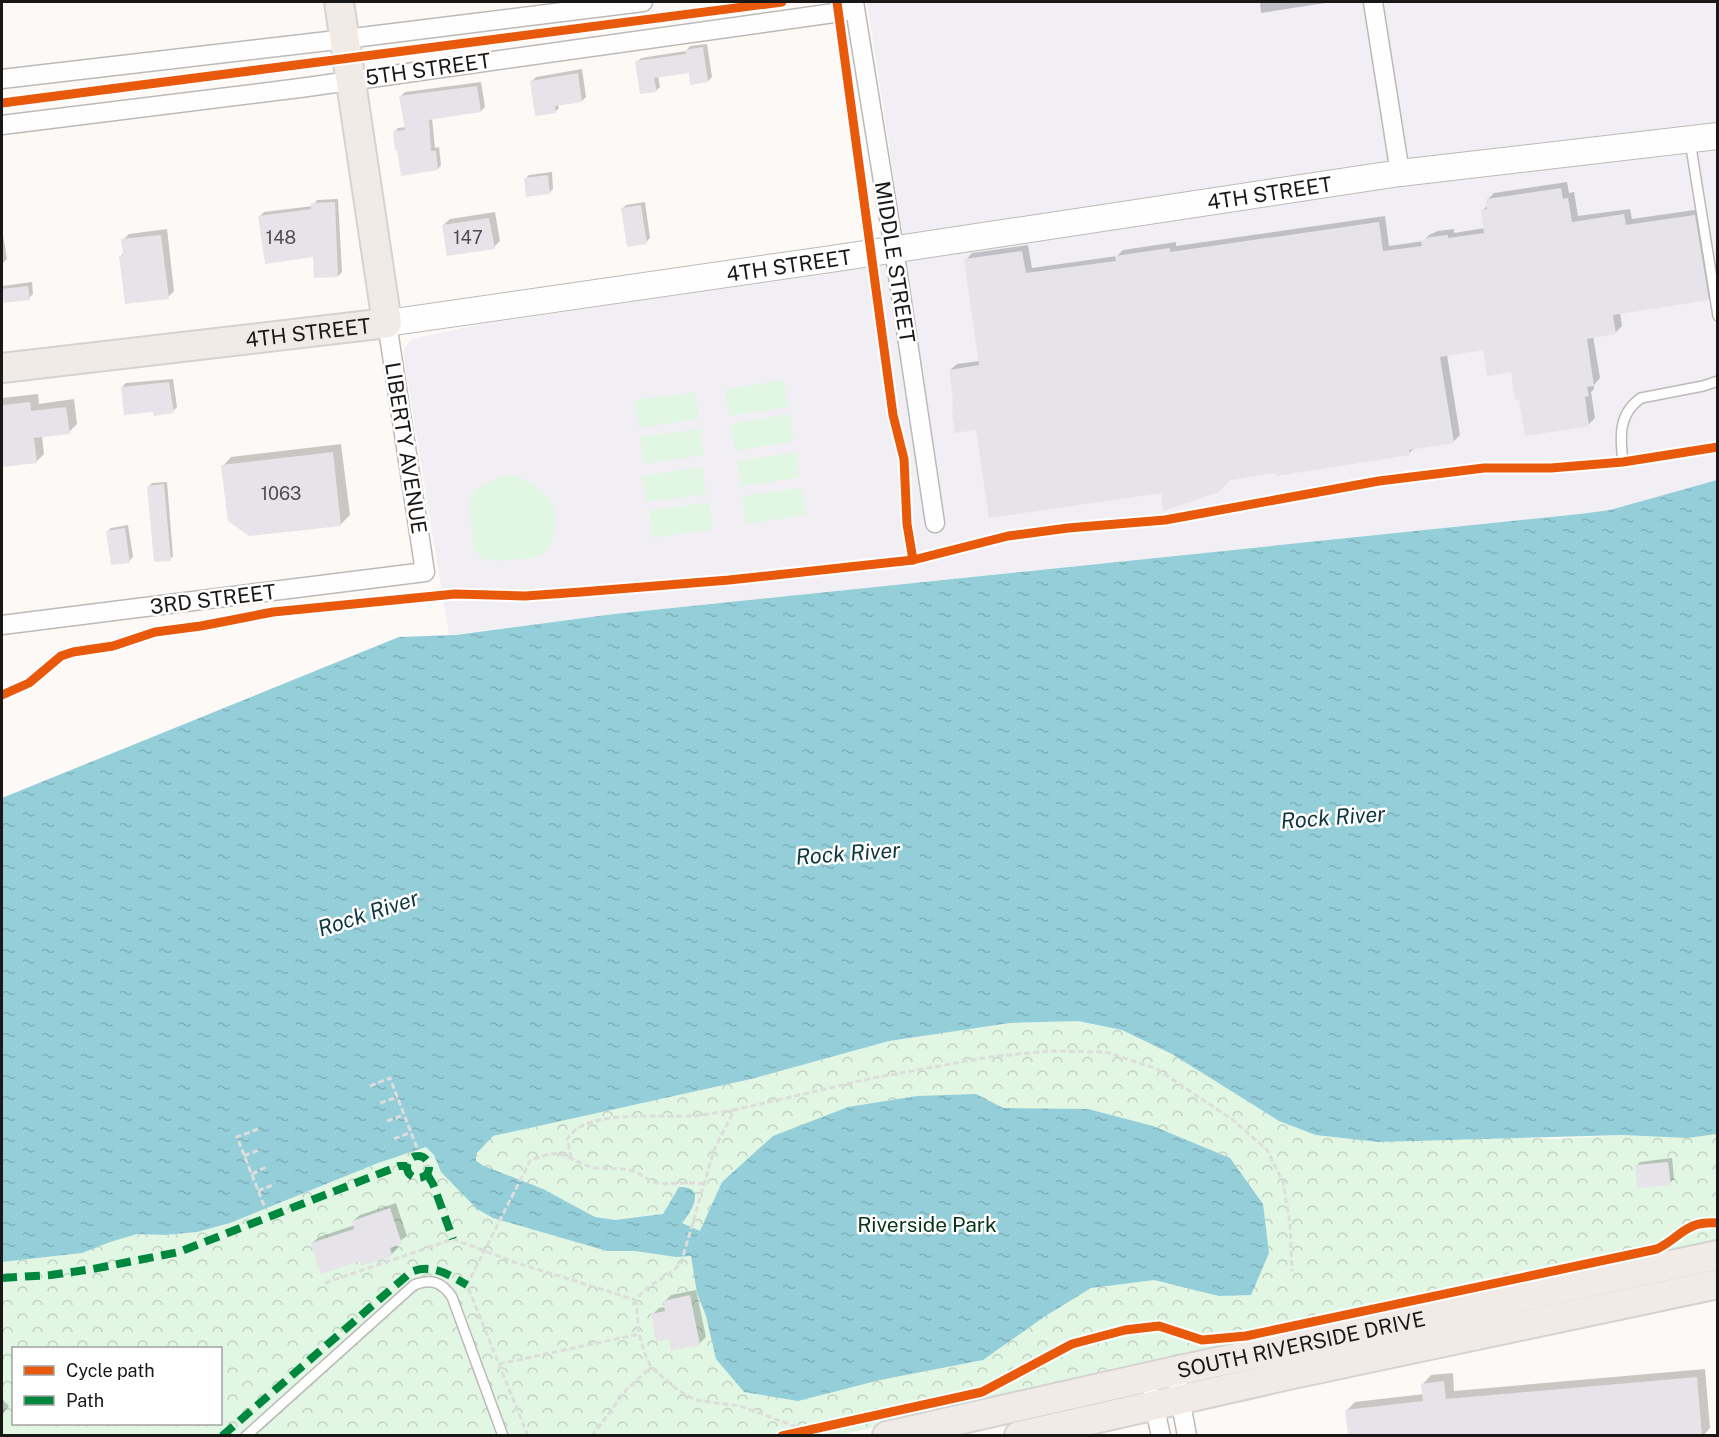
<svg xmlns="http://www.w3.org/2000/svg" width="1719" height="1437" viewBox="0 0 1719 1437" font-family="'Public Sans',sans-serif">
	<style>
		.education { fill: #f1eff4 }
		.green { fill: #e2f6e4 }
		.park { fill: url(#park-crowns); fill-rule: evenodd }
		.water { fill: url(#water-ripples) }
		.shadow { fill: #0003 }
		.building { fill: #e6e4e9 }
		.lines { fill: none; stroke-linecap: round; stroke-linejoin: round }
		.lane-casing { stroke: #bcbab8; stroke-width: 12 }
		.street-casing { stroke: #bcbab8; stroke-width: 21 }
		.secondary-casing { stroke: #bcbab8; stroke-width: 28 }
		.primary-casing { stroke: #d5d3d2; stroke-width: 32 }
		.path { stroke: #dddddc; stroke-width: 3; stroke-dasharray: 6 3; stroke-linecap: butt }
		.lane { stroke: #fffefe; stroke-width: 9 }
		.street { stroke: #fffefe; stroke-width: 18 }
		.secondary { stroke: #fffefe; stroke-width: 26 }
		.primary { stroke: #f1ebe8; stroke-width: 28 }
		.quiet { stroke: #00873e; stroke-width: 8; stroke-dasharray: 15 8; stroke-linecap: butt }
		.cycleway-casing { stroke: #fff; stroke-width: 13 }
		.cycleway { stroke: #e8590c; stroke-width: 9 }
		.labels { text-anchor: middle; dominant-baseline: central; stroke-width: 5; stroke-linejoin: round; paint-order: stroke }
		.number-label { font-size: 18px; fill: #4f4d4e }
		.street-label { font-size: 21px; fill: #1a1817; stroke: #fff }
		.park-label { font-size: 21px; fill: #063419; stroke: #fff }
		.water-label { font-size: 22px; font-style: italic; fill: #0e373f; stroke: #fff }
	</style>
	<defs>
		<pattern id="park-crowns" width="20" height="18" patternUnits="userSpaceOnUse" patternTransform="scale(1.5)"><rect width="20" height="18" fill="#e2f6e4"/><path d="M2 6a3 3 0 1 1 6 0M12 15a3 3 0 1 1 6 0" fill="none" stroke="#c1d2c3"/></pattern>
		<pattern id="water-ripples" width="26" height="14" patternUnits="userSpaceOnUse" patternTransform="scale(1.5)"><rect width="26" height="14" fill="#94ced9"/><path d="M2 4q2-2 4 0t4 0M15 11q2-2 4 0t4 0" fill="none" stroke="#7fb0ba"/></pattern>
	</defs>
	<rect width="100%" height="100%" fill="#fcf9f6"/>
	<path class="education" d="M867,2H1717V480L1610,510L1580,514L614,614L449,635L404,359V348L412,339L482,324L907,262Z"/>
	<g class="green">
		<path d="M784,380L788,407L728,416L725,389Z"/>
		<path d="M695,392L699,419L639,428L635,400Z"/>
		<path d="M790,414L794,441L735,451L731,424Z"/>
		<path d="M700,429L704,455L644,464L640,437Z"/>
		<path d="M796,452L800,477L741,487L737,461Z"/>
		<path d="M702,467L706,494L646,502L642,476Z"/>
		<path d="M512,475C531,481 554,494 556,517C556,526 553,537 551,546L539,557L497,561L483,559L474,550L469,503L474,491L501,476Z"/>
		<path d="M802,488L806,515L746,524L742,496Z"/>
		<path d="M709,502L713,529L653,538L649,511Z"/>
	</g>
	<path class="park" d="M1078,1021L1122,1030L1172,1054L1529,1138L1557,1139L1623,1135L1687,1138L1717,1134V1244L1060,1385L840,1435H2V1262L82,1253L110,1241L137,1234L165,1235L197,1232L230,1223L378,1163L426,1147L493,1136L751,1079L889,1041L1010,1023ZM14,1348H220V1424H14Z"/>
	<path class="water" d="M1717,480V1134L1687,1138L1623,1135L1379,1142L1316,1135L1279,1121L1172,1054L1122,1030L1078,1021L1010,1023L889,1041L751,1079L493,1136L476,1154V1161L484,1166L543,1189L595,1217L615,1220L663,1214L679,1187C707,1186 692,1211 682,1223L700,1231L722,1182L773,1136L848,1107L917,1096L976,1094L1003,1108L1088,1109L1153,1126L1230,1158L1263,1204L1269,1253L1251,1295L1219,1296L1154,1280L1091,1288L1044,1317L983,1360L880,1380L798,1401L744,1392L716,1359L706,1316L697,1293L691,1256L676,1257L635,1251H607L493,1218L477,1209L441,1172L434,1155L426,1147L378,1163L230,1223L197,1232L165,1235L137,1234L110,1242L82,1253L2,1262V798L399,637L455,635L614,614L1580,514L1610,510Z"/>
	<g class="shadow">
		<path d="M1260,2H1332L1261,13Z"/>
		<path d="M707,44L712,77L708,81L690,72L658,76L660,87L656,91L637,62L641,58L686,51L690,46Z"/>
		<path d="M582,69L586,97L582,101L558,104L559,108L555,112L532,81L536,77Z"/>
		<path d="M481,82L485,107L481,111L432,118L435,148L439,147L441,165L438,169L394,132L398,128L406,127L401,96L405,92Z"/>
		<path d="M552,172L553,189L549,193L525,179L529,175Z"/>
		<path d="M1567,182L1569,193L1574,192L1578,216L1630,209L1632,219L1701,209L1714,292L1708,299L1620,313L1622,326L1616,332L1593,336L1600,378L1594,385V389L1591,392L1595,418L1588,425L1520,398L1512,371L1484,349L1447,355L1460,435L1453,442L1415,448L1409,453L1277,471L1162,492L978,429L950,370L957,364L980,361L966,260L972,253L1028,245L1032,268L1117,256L1123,250L1176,242V246L1385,216L1389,246L1424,241L1429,235L1438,231L1454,229V233L1485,228L1482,211L1488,205L1487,200L1494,193Z"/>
		<path d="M338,199L342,272L338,276L315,255L260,216L264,212L313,206L317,200Z"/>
		<path d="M645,202L650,238L646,242L622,209L626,205Z"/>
		<path d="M495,212L500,241L494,247L443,225L450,219Z"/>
		<path d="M167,229L174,291L168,297L120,257L124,253L123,240L129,234Z"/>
		<path d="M3,235L7,259L2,264V236Z"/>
		<path d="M32,282L33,294L29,298L2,301V286Z"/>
		<path d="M173,379L177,407L173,411L154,410L122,387L126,383Z"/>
		<path d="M38,394L39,404L74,399L77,424L69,432L42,436L44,454L36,462L2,465V398Z"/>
		<path d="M341,444L350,515L341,524L250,535L223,466L231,457Z"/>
		<path d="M167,482L173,556L170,559L149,486L152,483Z"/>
		<path d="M128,525L133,557L129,561L107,532L111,528Z"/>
		<path d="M1672,1158L1674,1179L1670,1183L1636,1166L1640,1162Z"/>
		<path d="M396,1203L407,1236L396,1244L398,1248L392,1254L361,1259L312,1243L319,1237L355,1225L353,1221L360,1215Z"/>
		<path d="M696,1290L706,1337L699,1344L670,1337L652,1315L659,1308L666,1307L665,1301L671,1295Z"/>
		<path d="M1705,1369L1710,1428L1703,1436H1349L1347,1410L1355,1402L1424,1394L1423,1384L1431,1375L1453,1373L1454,1391Z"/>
		<path d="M2,1399L9,1406L2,1415Z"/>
	</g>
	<g class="building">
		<path d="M703,47L708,82L690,85L689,73L654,78L657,92L640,94L635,61L686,54L685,50Z"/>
		<path d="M578,73L582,102L555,106L556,113L535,116L530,81Z"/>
		<path d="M477,86L481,112L429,120L431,151H436L438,170L401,176L397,150L395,151L393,131L405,130L399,96Z"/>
		<path d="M548,175L550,194L526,197L524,178Z"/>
		<path d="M1561,188L1563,199L1568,198L1572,222L1624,214L1626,225L1695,215L1709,300L1613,315L1616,334L1587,339L1594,386L1587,387L1589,396L1585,397L1589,426L1525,436L1519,399L1515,400L1511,372L1487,376L1483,350L1440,357L1454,443L1409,450L1410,455L1276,476V473L1230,480L1219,492L1163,511L1161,493L989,518L976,430L955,433L952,411L953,401L949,370L979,365L964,259L1022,251L1026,273L1116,261L1115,256L1170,248V252L1379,222L1383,251L1422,246L1421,241L1430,237L1448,235V238L1484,233L1481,210L1487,209L1486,199Z"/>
		<path d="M335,202L338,277L314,278L313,257L265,264L258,216L311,209V203Z"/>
		<path d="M641,205L647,244L627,247L621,208Z"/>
		<path d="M489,218L495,249L447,256L442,225Z"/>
		<path d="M161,235L169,299L125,304L119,256H123L121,239Z"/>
		<path d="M28,286L30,300L2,303V289Z"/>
		<path d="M169,382L174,413L154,416L153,412L124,415L121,387Z"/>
		<path d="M30,402L31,411L66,407L70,434L34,438L37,463L2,467V405Z"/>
		<path d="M333,452L341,526L249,536L228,521L221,465Z"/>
		<path d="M164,484L171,561L154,562L147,486Z"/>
		<path d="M125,528L130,563L111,565L106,531Z"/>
		<path d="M1668,1162L1671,1185L1637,1188L1635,1165Z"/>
		<path d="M390,1208L402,1244L390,1248L392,1256L361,1266L360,1261L321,1274L311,1243L354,1229L352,1221Z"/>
		<path d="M690,1295L700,1345L671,1351L669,1339L656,1342L651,1314L665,1311L663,1301Z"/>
		<path d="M1697,1377L1702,1436H1348L1345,1410L1423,1401L1421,1384L1444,1381L1446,1399Z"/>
	</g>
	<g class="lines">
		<defs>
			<g id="lane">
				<path d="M1690,141L1718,316"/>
				<path d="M1623,462C1620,437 1618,414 1641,398L1703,386L1718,381"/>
				<path d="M246,1436L414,1285C431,1278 442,1282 452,1297L503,1436"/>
			</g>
			<g id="street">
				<path d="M854,2L894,249L935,523"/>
				<path d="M1373,2L1400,173"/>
				<path d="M2,79L345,39L643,2"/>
				<path d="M2,125L300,88L855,10"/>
				<path d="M2,625L425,572L387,323"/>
				<path d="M1175,1371L1187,1436"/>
				<path d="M1152,1396L1161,1436"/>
			</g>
			<g id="secondary">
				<path id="s1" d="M387,323L831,259L1400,173L1718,136"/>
			</g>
			<g id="primary">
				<path id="s2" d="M2,368L387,323L339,2"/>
				<path id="s3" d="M887,1436L1175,1371L1718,1255"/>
				<path d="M1019,1436L1293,1374L1718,1284"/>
			</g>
		</defs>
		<use href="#lane" class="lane-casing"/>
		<use href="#street" class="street-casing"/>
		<use href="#secondary" class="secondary-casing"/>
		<use href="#primary" class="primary-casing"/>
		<g class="path">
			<path d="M370,1086L390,1078L417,1148"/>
			<path d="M380,1103L398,1097"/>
			<path d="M387,1121L404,1115"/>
			<path d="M258,1129L237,1137L265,1208"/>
			<path d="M394,1139L411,1132"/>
			<path d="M244,1156L261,1149"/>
			<path d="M571,1158L567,1139C586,1108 660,1118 692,1116C706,1115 720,1112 734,1110"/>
			<path d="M252,1174L268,1166"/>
			<path d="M258,1191L275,1184"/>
			<path d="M325,1283L453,1239L514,1262L636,1300"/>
			<path d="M499,1364L639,1334"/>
			<path d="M805,1430L740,1406L696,1400L679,1391L651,1367L645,1354L639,1334L636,1300C650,1281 667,1279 681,1263L714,1150L734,1110L873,1078L989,1057L1049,1051L1106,1052L1157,1069L1233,1120L1267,1150L1283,1182L1290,1223L1292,1271"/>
			<path d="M528,1436L467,1285L530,1161C566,1144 564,1161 596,1168C608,1170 621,1167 633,1171C642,1174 648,1181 658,1183C673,1185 689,1181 704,1184"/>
			<path d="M592,1436L626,1390L651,1367"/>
		</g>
		<use href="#lane" class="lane"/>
		<use href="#street" class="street"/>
		<use href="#secondary" class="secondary"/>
		<use href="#primary" class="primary"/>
		<g class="quiet">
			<circle cx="418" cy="1167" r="11"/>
			<path d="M427,1174L433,1184L453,1239"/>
			<path d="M2,1278L51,1275L93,1269L179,1252L399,1166H407"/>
			<path d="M222,1436L411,1272C432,1263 449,1275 467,1285"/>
		</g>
		<defs>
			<g id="cycleway">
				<path d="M837,2L893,415L904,459L907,524L913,560"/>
				<path d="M2,103L782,2"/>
				<path d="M2,695L29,683L61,656L73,652L113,646L155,632L201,626L273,612L455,594L525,596L581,592L729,580L913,560L1008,536L1068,528L1165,520L1379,481L1484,468H1551L1623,462L1718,447"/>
				<path d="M782,1436L982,1392L1072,1344L1125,1330L1159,1326L1202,1340L1246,1336L1657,1249C1683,1236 1684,1221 1718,1223"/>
			</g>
		</defs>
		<use href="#cycleway" class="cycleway-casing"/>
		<use href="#cycleway" class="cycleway"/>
	</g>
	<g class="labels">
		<g class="number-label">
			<text x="281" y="237">148</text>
			<text x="468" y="237">147</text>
			<text x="281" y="493">1063</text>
		</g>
		<g class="street-label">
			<text transform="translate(428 69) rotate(-8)">5TH STREET</text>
			<text stroke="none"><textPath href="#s1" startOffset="892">4TH STREET</textPath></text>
			<text transform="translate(895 262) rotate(81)">MIDDLE STREET</text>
			<text stroke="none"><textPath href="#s1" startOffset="406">4TH STREET</textPath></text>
			<text stroke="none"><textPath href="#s2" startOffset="308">4TH STREET</textPath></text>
			<text transform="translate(406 448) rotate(81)">LIBERTY AVENUE</text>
			<text transform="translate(213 599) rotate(-7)">3RD STREET</text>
			<text stroke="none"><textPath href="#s3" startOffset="424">SOUTH RIVERSIDE DRIVE</textPath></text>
		</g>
		<g class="park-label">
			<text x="927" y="1224">Riverside Park</text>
		</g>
		<g class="water-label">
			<text transform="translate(1333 817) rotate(-4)">Rock River</text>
			<text transform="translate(848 853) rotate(-4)">Rock River</text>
			<text transform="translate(368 913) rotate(-18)">Rock River</text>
		</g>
	</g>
	<rect width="1719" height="1437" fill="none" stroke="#1a1817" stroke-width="6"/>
	<rect x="12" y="1347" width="210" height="78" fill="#ffffff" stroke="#a3a3a2" stroke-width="1.5"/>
	<rect x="24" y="1366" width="30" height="9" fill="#e8590c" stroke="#a3a3a2" stroke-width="1.5"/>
	<text x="66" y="1377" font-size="18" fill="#1a1817">Cycle path</text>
	<rect x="24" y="1396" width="30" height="9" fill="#00873e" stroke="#a3a3a2" stroke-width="1.5"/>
	<text x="66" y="1407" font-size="18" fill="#1a1817">Path</text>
</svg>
